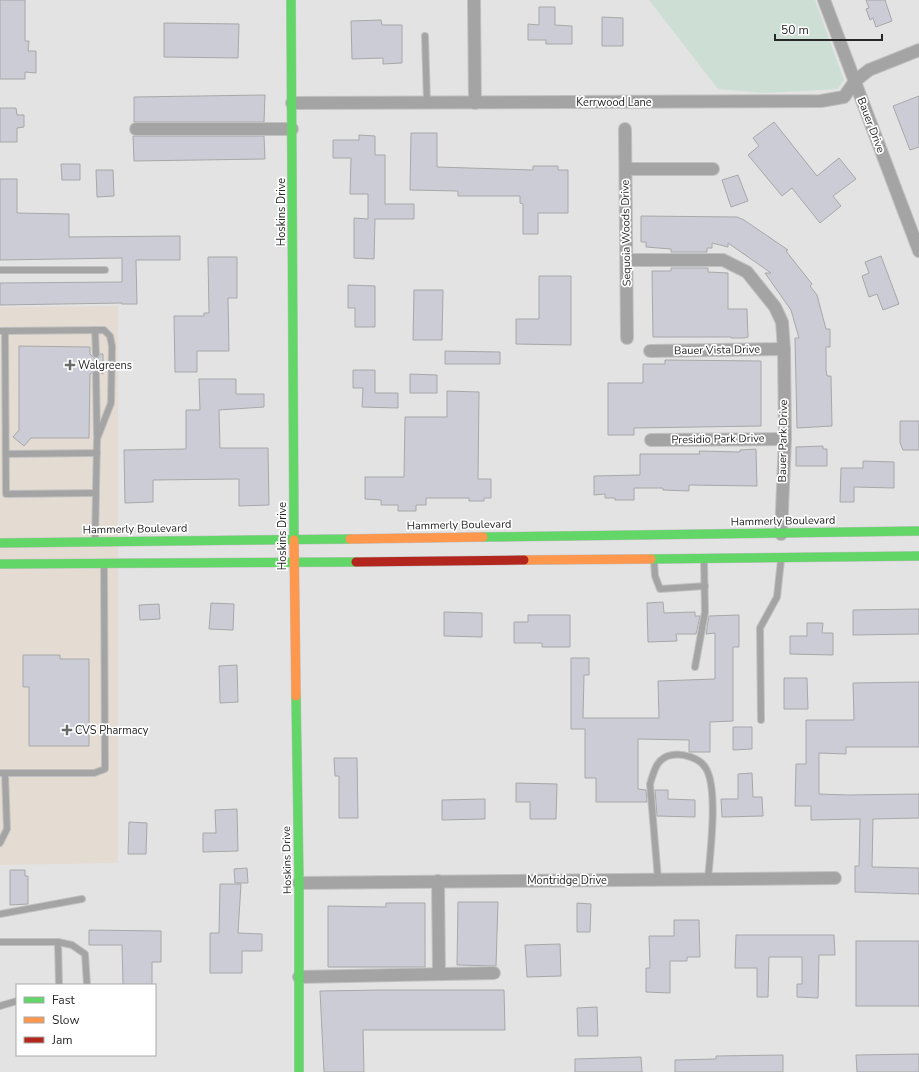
<svg xmlns="http://www.w3.org/2000/svg" width="919" height="1072" viewBox="0 0 919 1072" font-family="'Nunito Sans',sans-serif">
	<style>
		.commercial { fill: #e4dcd2 }
		.green { fill: #cdded5 }
		.building { fill: #cbccd5; stroke: #a8a8a9 }
		.lines { fill: none; stroke-linecap: round; stroke-linejoin: round }
		.lane-casing { stroke: #c1c1c2; stroke-width: 8 }
		.street-casing { stroke: #c1c1c2; stroke-width: 14 }
		.fast-casing { stroke: #c1c1c2; stroke-width: 10 }
		.slow-casing { stroke: #c1c1c2; stroke-width: 10 }
		.jam-casing { stroke: #c1c1c2; stroke-width: 10 }
		.lane { stroke: #a3a4a3; stroke-width: 6 }
		.street { stroke: #a3a4a3; stroke-width: 12 }
		.fast { stroke: #63d668; stroke-width: 9 }
		.slow { stroke: #ff974d; stroke-width: 9 }
		.jam { stroke: #b3261e; stroke-width: 9 }
		.poi-dot { fill: #69696a; stroke: #fff; stroke-width: 1.5 }
		.labels { text-anchor: middle; dominant-baseline: central; stroke-width: 3.5; stroke-linejoin: round; paint-order: stroke }
		.street-label { font-size: 11px; fill: #272728; stroke: #fff }
		.poi-label { font-size: 11px; fill: #272728; stroke: #fff; text-anchor: start }
	</style>
	<rect width="100%" height="100%" fill="#e3e3e4"/>
	<path class="commercial" d="M118,306V863L0,865V307Z"/>
	<path class="green" d="M649,0H815L844,80L838,89L765,93L718,89Z"/>
	<g class="building">
		<path d="M0,0H25V41H29L28,51H36V73L25,72V79H0Z"/>
		<path d="M866,0H885L892,21L876,27L873,18L870,20L866,9L869,8Z"/>
		<path d="M539,7H555V25L572,26V44H546V40H528V24L539,25Z"/>
		<path d="M602,17L623,18V46H602Z"/>
		<path d="M381,20L382,25H402V63L383,64V58L352,59L351,21Z"/>
		<path d="M164,23L239,24L238,58L164,57Z"/>
		<path d="M265,95L264,122H134V97Z"/>
		<path d="M919,96V147L910,150L893,106Z"/>
		<path d="M0,108H16L17,115H24V127L17,128V142H0Z"/>
		<path d="M774,122L817,176L839,158L856,179L833,196L841,206L820,223L792,188L782,196L748,155L759,146L753,138Z"/>
		<path d="M411,133H437V167L533,170V166H558V170H568V213H538V234H523V204L520,203V196H458V191L410,190Z"/>
		<path d="M359,135L375,136V155H385V204H414V219H375L374,259L354,258V218L368,219V194H350L351,158H333V140H359Z"/>
		<path d="M133,136H264L265,159L134,161Z"/>
		<path d="M61,164H80V180H62Z"/>
		<path d="M96,170H113L114,196L97,197Z"/>
		<path d="M738,175L748,201L731,207L722,180Z"/>
		<path d="M0,179H17V213L69,214V237L180,236V260H136L137,304H122V303L0,305V283L122,282V258L0,260Z"/>
		<path d="M641,216L737,217L744,220L788,250L786,251L812,284L810,286L817,295L826,329H830V347H826V370L827,376H831L832,426L797,428L795,338H799L791,310L765,273H771L728,243V247L712,243V248H707V252H671V249L646,247V242H641Z"/>
		<path d="M881,256L899,304L883,310L877,294L869,297L862,276L869,273L865,262Z"/>
		<path d="M208,257H237V298H228L229,351H197V372H175L174,316H204V313H209Z"/>
		<path d="M671,268H708V272L728,273V309H747L748,337L744,338H731V337H653L652,271H671Z"/>
		<path d="M539,276H571V345L516,344V319H539Z"/>
		<path d="M348,285L375,286V327H355V308H348Z"/>
		<path d="M414,290H443L442,340H413Z"/>
		<path d="M19,346L90,347V354L94,358H98L100,354H103V374L96,370L90,374L89,438H31L24,446L13,437L19,430Z"/>
		<path d="M445,351L500,352V364H445Z"/>
		<path d="M665,360L761,361V426L634,428V435H608V383H643V364H665Z"/>
		<path d="M353,370H375V393H398V408L362,407L363,388H353Z"/>
		<path d="M410,374L437,375V393H410Z"/>
		<path d="M199,379H236V394H264V407L219,410L220,448H268L269,505L239,506V479L153,480V502L125,503L124,450L186,449V410H200Z"/>
		<path d="M447,391L479,392L478,479H491V498H484V501H469V498H426V505H416V511H398V505H381V500L365,499V477H404L405,417H447Z"/>
		<path d="M900,421H919V450H903L900,443Z"/>
		<path d="M823,446V449H827V466H796V447Z"/>
		<path d="M756,449L757,486L689,485V491L663,490V488H634V500H615V498H605V494L594,495V476L640,475V454H700L699,451L740,452V450Z"/>
		<path d="M863,461L894,462V488L854,487V502H840L841,468H863Z"/>
		<path d="M663,602L664,613L695,612V616H700L696,634H676L677,641L648,642L647,603Z"/>
		<path d="M211,603L234,604L233,630L209,629Z"/>
		<path d="M159,604L160,619L140,620L139,605Z"/>
		<path d="M919,609V634L853,635V610Z"/>
		<path d="M444,612L482,613V637L444,636Z"/>
		<path d="M528,615H570V647H542V643H514V622H528Z"/>
		<path d="M739,615V647H733V721L710,722V752H689V740L638,739V789L646,790L647,802H596V778H585V729H571V658H589V675H584L583,718H659L658,681L715,679V633L706,634L709,616Z"/>
		<path d="M807,623H823L822,633H833V655L790,654V636H807Z"/>
		<path d="M23,655H60V659H89V746H29V687H23Z"/>
		<path d="M237,665L238,702L220,703L219,666Z"/>
		<path d="M784,678H807L808,709H784Z"/>
		<path d="M919,682V747H846V754L819,753V794L848,795L919,794V818L873,819L872,867L919,868V894L855,892V866H859L860,819L811,820V806H795L796,764H806V720H854L853,683Z"/>
		<path d="M733,727H752V749L733,750Z"/>
		<path d="M334,758H357L358,818H339V776H335Z"/>
		<path d="M752,773L753,797H762L763,816L722,817L721,799H738V774Z"/>
		<path d="M516,783L557,784L556,819H530V802H516Z"/>
		<path d="M655,790H668V799L695,800V817L657,816Z"/>
		<path d="M485,799V819L442,820V800Z"/>
		<path d="M237,809L238,851L203,852V833H216L215,810Z"/>
		<path d="M129,822L147,823L146,854H128Z"/>
		<path d="M247,868L248,883H235L234,869Z"/>
		<path d="M10,870H25V876H28V904L10,905Z"/>
		<path d="M220,884H241L238,933L262,934V951H242V973H210V933H219Z"/>
		<path d="M458,902H498L496,966L457,965Z"/>
		<path d="M386,903H425V967H328V906L386,907Z"/>
		<path d="M577,903L591,904L590,932H577Z"/>
		<path d="M674,920H699L700,957H687V961H670V993L646,992V968H650L649,936H674Z"/>
		<path d="M89,930L161,931V962H152V985H123L122,945H89Z"/>
		<path d="M736,935H834L835,955H819L818,998L797,997V984H802V957H769L768,997H757V968H735Z"/>
		<rect x="856" y="941" width="63" height="65"/>
		<path d="M560,944L561,976L527,977L525,945Z"/>
		<path d="M382,990H504L505,1030H363L364,1072H324L320,991Z"/>
		<path d="M597,1007L598,1036H578L577,1008Z"/>
		<path d="M919,1054V1072H857L856,1055Z"/>
		<path d="M783,1055V1072H675V1060L716,1059V1056Z"/>
		<path d="M641,1057L642,1072H575V1059Z"/>
	</g>
	<g class="lines">
		<defs>
			<g id="lane">
				<path d="M425,36L427,103"/>
				<path d="M0,270H105"/>
				<path d="M95,330L96,354"/>
				<path d="M0,331L104,330L110,336L112,346L111,403L97,439L95,541"/>
				<path d="M5,331L6,494L96,493"/>
				<path d="M96,374L97,435"/>
				<path d="M6,454L97,453"/>
				<path d="M654,561L655,576L660,589L705,586"/>
				<path d="M695,667L705,612L704,560"/>
				<path d="M761,720L760,628L777,597L781,560"/>
				<path d="M0,773H94L105,769L104,565"/>
				<path d="M0,843L7,829L5,773"/>
				<path d="M658,879L650,784C654,771 657,757 672,755C683,753 699,758 705,767C719,786 710,855 708,879"/>
				<path d="M0,914L82,899"/>
				<path d="M0,942H58L72,945L85,954L87,985"/>
				<path d="M58,942L59,985"/>
				<path d="M0,1006L17,1001"/>
			</g>
			<g id="street">
				<path d="M474,0L475,103"/>
				<path d="M824,0L919,251"/>
				<path d="M292,103L821,101L844,97L855,81L869,70L919,50"/>
				<path d="M136,129H292"/>
				<path d="M625,129L627,338"/>
				<path d="M626,169H713"/>
				<path d="M627,260H723L747,272L775,307L782,322L784,349L785,439L781,534"/>
				<path d="M650,351L784,349"/>
				<path d="M651,440L785,439"/>
				<path d="M438,881L439,974"/>
				<path d="M299,883L835,878"/>
				<path d="M299,977L494,973"/>
			</g>
			<g id="fast">
				<path d="M291,0L294,540"/>
				<path d="M483,537L919,531"/>
				<path d="M0,543L350,539"/>
				<path d="M651,559L919,556"/>
				<path d="M0,564L356,562"/>
				<path d="M296,696L299,883V1072"/>
			</g>
			<g id="slow">
				<path d="M350,539L483,537"/>
				<path d="M294,540L296,696"/>
				<path d="M524,560L651,559"/>
			</g>
			<path id="jam" d="M356,562L524,560"/>
		</defs>
		<use href="#lane" class="lane-casing"/>
		<use href="#street" class="street-casing"/>
		<use href="#fast" class="fast-casing"/>
		<use href="#slow" class="slow-casing"/>
		<use href="#jam" class="jam-casing"/>
		<use href="#lane" class="lane"/>
		<use href="#street" class="street"/>
		<use href="#fast" class="fast"/>
		<use href="#slow" class="slow"/>
		<use href="#jam" class="jam"/>
	</g>
	<g class="poi-dot">
		<path d="M68 359h4v4h4v4h-4v4h-4v-4h-4v-4h4z"/>
		<path d="M65 724h4v4h4v4h-4v4h-4v-4h-4v-4h4z"/>
	</g>
	<g class="labels">
		<g class="street-label">
			<text x="614" y="102">Kerrwood Lane</text>
			<text transform="translate(871 125) rotate(69)">Bauer Drive</text>
			<text transform="translate(281 212) rotate(-90)">Hoskins Drive</text>
			<text transform="translate(626 233) rotate(-91)">Sequoia Woods Drive</text>
			<text transform="translate(717 350) rotate(-1)">Bauer Vista Drive</text>
			<text transform="translate(718 439) rotate(-1)">Presidio Park Drive</text>
			<text transform="translate(783 441) rotate(-89)">Bauer Park Drive</text>
			<text transform="translate(783 521) rotate(-1)">Hammerly Boulevard</text>
			<text transform="translate(459 525) rotate(-1)">Hammerly Boulevard</text>
			<text transform="translate(135 529) rotate(-1)">Hammerly Boulevard</text>
			<text transform="translate(282 536) rotate(-90)">Hoskins Drive</text>
			<text transform="translate(287 860) rotate(-91)">Hoskins Drive</text>
			<text x="567" y="880">Montridge Drive</text>
		</g>
		<g class="poi-label">
			<text x="78" y="365">Walgreens</text>
			<text x="75" y="730">CVS Pharmacy</text>
		</g>
	</g>
	<rect x="16" y="984" width="140" height="72" fill="#ffffff" stroke="#a9a9a9"/>
	<rect x="24" y="997" width="20" height="6" fill="#63d668" stroke="#a9a9a9"/>
	<text x="52" y="1004" font-size="12" fill="#272728">Fast</text>
	<rect x="24" y="1017" width="20" height="6" fill="#ff974d" stroke="#a9a9a9"/>
	<text x="52" y="1024" font-size="12" fill="#272728">Slow</text>
	<rect x="24" y="1037" width="20" height="6" fill="#b3261e" stroke="#a9a9a9"/>
	<text x="52" y="1044" font-size="12" fill="#272728">Jam</text>
	<path d="M775 34v6h107v-6" fill="none" stroke="#272728" stroke-width="2"/>
	<text x="781" y="34" font-size="12" fill="#272728" stroke="#ffffff" stroke-width="3" paint-order="stroke">50 m</text>
</svg>
